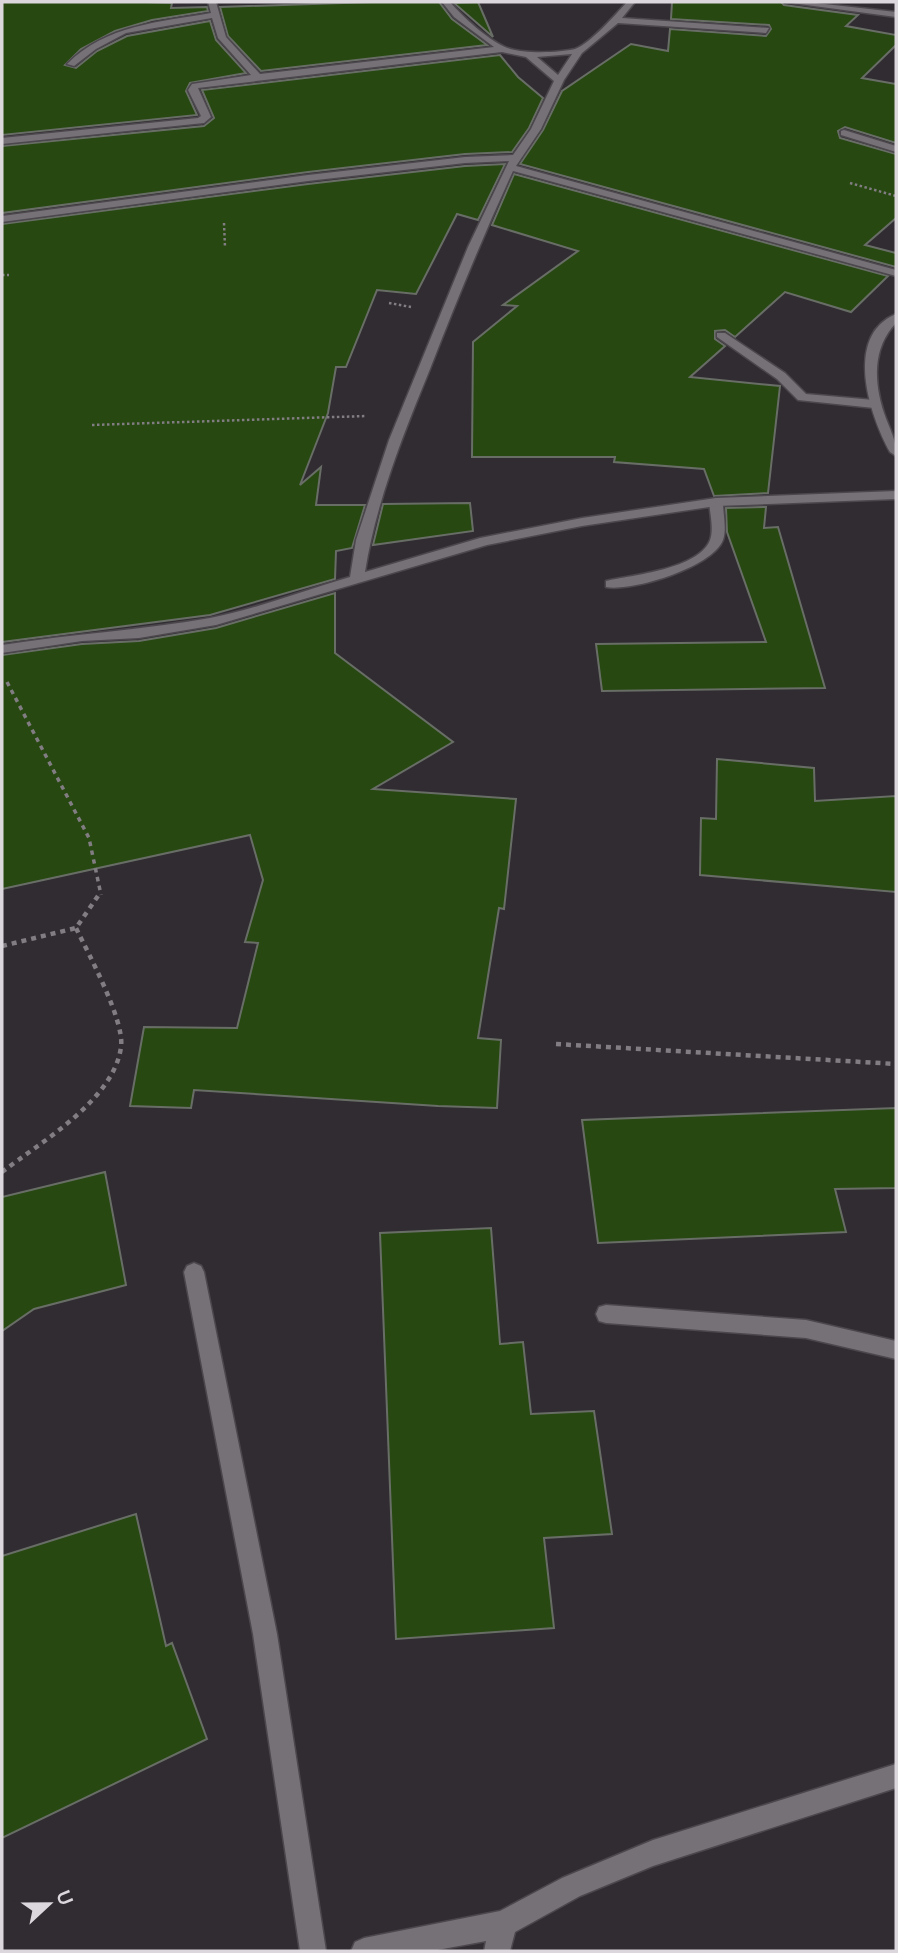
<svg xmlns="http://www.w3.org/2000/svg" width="898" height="1953" viewBox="0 0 898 1953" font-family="Lato,sans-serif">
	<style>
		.building { fill: #274811; stroke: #686e66; stroke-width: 2 }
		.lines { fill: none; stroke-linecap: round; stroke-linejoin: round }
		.lane-casing { stroke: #4b474c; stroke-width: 3 }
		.street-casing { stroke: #4b474c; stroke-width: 3 }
		.path-far2 { stroke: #817d82; stroke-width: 2.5; stroke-dasharray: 2.5 2.5; stroke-linecap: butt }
		.path-far1 { stroke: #817d82; stroke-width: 3.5; stroke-dasharray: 4.5 4.5; stroke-linecap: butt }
		.path { stroke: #817d82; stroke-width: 4.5; stroke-dasharray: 5 5; stroke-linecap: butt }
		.lane { fill: #767077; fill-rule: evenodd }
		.street { fill: #767077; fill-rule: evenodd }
	</style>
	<rect width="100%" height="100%" fill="#312c32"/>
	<g class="building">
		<path d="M2,2H145L172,3L171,8L207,7L208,11L152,20L115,31L81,49L65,65L76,68L97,51L127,36L210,21L216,40L246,73L190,83L186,91L197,115L2,135Z"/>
		<path d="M373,2H439L452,19L487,45L261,71L228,36L220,7Z"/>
		<path d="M478,2L493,37L454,3Z"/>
		<path d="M672,2H781L784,5L858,15L846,26L896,35V45L862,78L896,84V143L845,127L838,131L840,138L896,154V218L865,245L896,253V267L520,164L543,130L562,91L631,44L668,51L670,29L766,36L771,29L769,25L671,19Z"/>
		<path d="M500,55L518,77L543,98L529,128L512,152L465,154L308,172L2,213V146L204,126L214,118L202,90Z"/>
		<path d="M505,164L478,220L457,214L416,294L377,290L346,367H336L328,413L300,485L321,467L316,505H365L352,548L336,551L335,579L210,615L2,642V224L308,184L465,166Z"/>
		<path d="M514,174L888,276L851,312L785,292L735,337L725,330L715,331V339L725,346L690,377L780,386L768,493L714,496L704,469L614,462L615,457H472L473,342L517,306L503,305L578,251L492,225Z"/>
		<path d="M470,503L473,531L373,545L383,504Z"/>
		<path d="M766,507L764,528L778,527L825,688L602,691L596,644L766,642L727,532L726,508Z"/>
		<path d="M335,593V653L453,742L373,789L516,799L504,909L499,908L478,1038L501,1040L497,1108L438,1106L194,1090L191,1108L130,1106L144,1027L237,1028L258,943L245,942L263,880L250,835L2,889V655L82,644L139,641L216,628Z"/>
		<path d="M717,759L814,768L815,801L896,796V892L700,875L701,818L716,819Z"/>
		<path d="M896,1108V1188L835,1189L846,1232L598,1243L582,1120Z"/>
		<path d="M105,1172L126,1285L34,1309L2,1331V1197Z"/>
		<path d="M491,1228L500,1344L523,1342L531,1414L594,1411L612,1534L544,1538L554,1628L396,1639L380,1233Z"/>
		<path d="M136,1514L166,1646L172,1643L207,1739L2,1838V1556Z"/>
	</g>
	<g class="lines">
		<defs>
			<g id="lane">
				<path d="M717,333H725L785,373L806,394L874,400L880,404L874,408L798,400L777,379L717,337Z"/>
				<path d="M716,498L723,502C723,514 727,529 723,540C713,567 632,592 606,587V581C632,575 699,569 710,540C714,529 710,514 709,502Z"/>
			</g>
			<g id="street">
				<path d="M208,2H216L226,37L260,74L494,47L454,17L442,2H450C464,18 486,38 505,47C520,54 558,53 575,49C590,44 616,14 627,2H635L622,18L769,28L766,33L618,23L582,53L564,80L541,129L516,166L896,270V276L513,171C483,236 456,302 430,369C403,435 376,502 365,572L480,538L582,518L716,498L896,491V499L716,506L582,526L487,545L216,625L139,638L82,641L2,653V645C72,634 141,630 210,618C257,609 304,590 350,577L356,540L389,440L468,247L509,161L465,163L308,181L2,222V216L308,175L465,157L513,155L531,129L554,81L526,57L502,52L198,88L211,117L204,123L2,144V138L198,118L201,116L188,90L192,84L251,75L218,38L212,18L126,33L96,49L74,66L67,64C106,25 159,22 211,13ZM572,54L558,75L537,57Z"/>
				<path d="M784,2H807L896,12V17Z"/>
				<path d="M844,130L896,146V152L841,135V131Z"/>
				<path d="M896,314V323C872,348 874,382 884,413C889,428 897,440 896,456L890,452C870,416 843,336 896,314Z"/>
				<path d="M194,1263L201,1266L204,1272L277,1634L326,1951H300L253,1634L184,1272L187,1266Z"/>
				<path d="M606,1305L806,1320L896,1341V1359L806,1338L606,1323L599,1321L596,1314L599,1307Z"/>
				<path d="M896,1764V1788L653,1866L580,1896L515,1932L510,1951H484L486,1941L432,1951H351L355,1942L364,1938L500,1911L562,1878L653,1840Z"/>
			</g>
		</defs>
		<use href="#lane" class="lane-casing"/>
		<use href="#street" class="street-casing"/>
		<g class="path-far2">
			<path d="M850,183L896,196"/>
			<path d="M224,223L225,247"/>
			<path d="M2,275H9"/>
			<path d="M389,303L411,307"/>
			<path d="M92,425L366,416"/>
		</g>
		<path class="path-far1" d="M7,682L89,838L101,895"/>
		<g class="path">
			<path d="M2,946L76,928L100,893"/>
			<path d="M556,1044L896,1064"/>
			<path d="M2,1172C41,1142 114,1100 121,1047C125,1021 88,953 76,928"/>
		</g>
		<use href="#lane" class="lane"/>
		<use href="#street" class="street"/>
	</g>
	<rect width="898" height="1953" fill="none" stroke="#dbd7dc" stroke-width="7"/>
	<g transform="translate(49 1904) rotate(68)" stroke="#312c32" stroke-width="5" paint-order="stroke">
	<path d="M0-5L12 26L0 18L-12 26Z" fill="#dbd7dc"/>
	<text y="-10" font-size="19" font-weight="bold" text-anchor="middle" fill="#dbd7dc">U</text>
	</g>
</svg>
